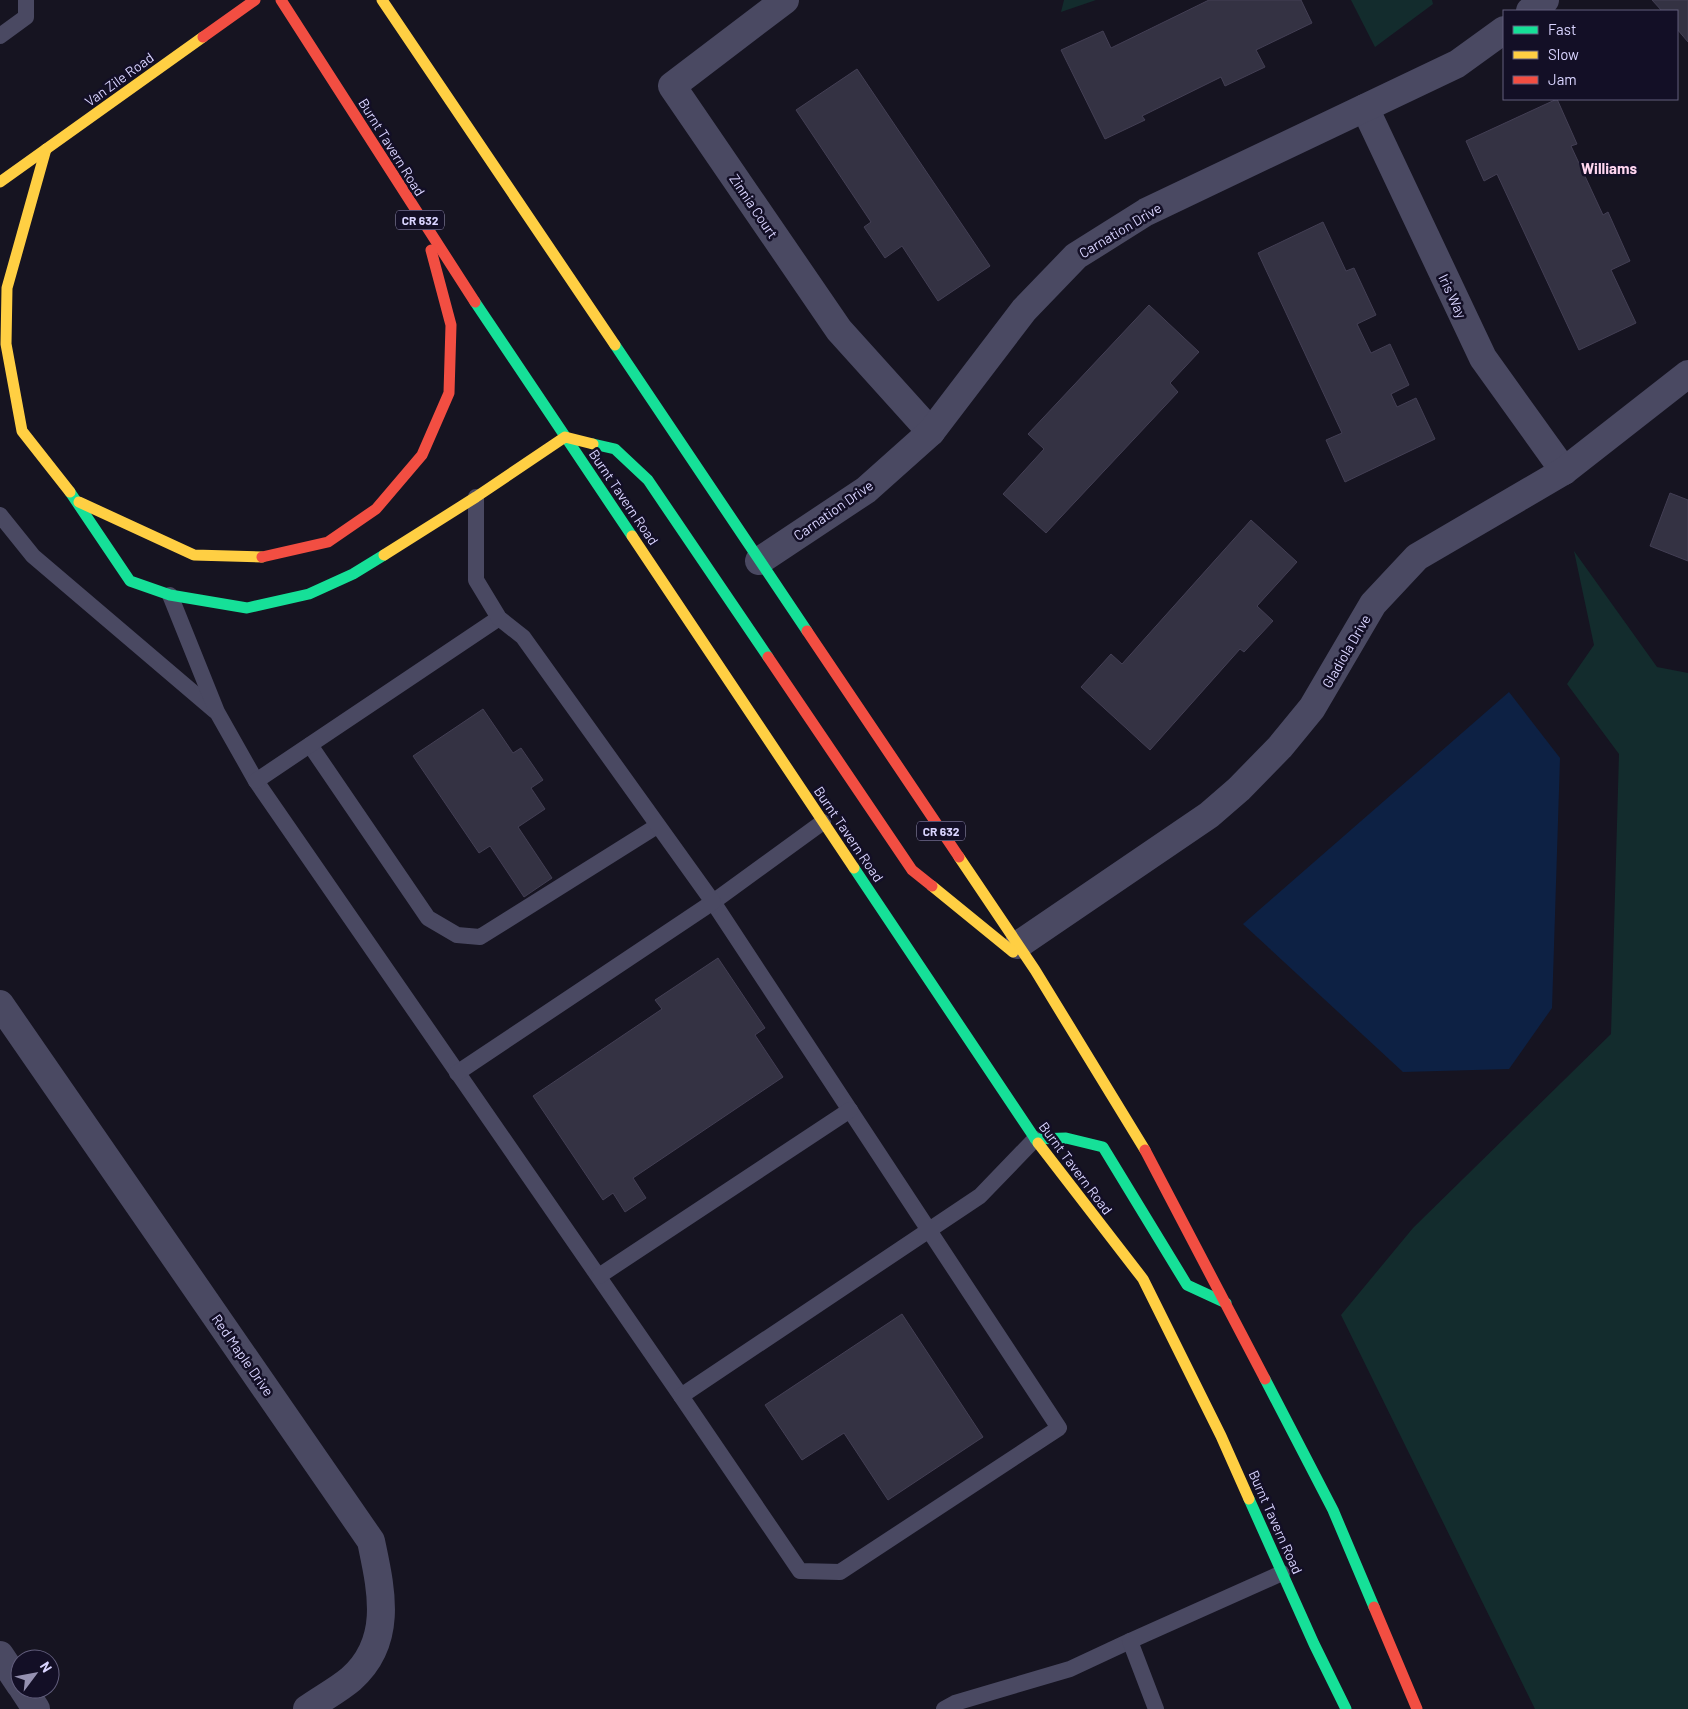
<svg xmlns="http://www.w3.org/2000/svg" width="1688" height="1709" viewBox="0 0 1688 1709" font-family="Barlow,sans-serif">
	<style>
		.green { fill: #132c2d }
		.water { fill: #0d2144 }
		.building { fill: #343243; stroke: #433f54 }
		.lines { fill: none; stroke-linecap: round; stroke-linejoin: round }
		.lane { stroke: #4a4962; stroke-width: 16 }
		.street { stroke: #4a4962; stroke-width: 28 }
		.fast { stroke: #16e098; stroke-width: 11 }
		.slow { stroke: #ffcf43; stroke-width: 11 }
		.jam { stroke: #f24e42; stroke-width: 11 }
		.labels { text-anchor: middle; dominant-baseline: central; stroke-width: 5; stroke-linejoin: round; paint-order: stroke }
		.shield { fill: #130f26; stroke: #9e99be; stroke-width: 1 }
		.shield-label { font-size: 12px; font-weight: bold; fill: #d9d4ff }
		.street-label { font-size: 14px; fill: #d9d4ff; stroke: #130f26 }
		.neighbourhood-label { font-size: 15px; font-weight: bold; fill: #ffd6f0; stroke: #130f26 }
	</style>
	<rect width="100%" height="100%" fill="#161421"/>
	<g class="green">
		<path d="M1064,0H1096L1061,12Z"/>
		<path d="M1351,0H1432L1433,4L1375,47Z"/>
		<path d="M1574,551L1657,667L1688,673V1709H1535L1341,1315L1413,1228L1611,1034L1619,754L1567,684L1594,645Z"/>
	</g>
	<path class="water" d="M1509,692L1560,758L1552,1008L1509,1069L1403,1072L1243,924Z"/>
	<g class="building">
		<path d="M1209,0H1301L1312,23L1256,50L1265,67L1225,86L1221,77L1142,116L1145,120L1105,139L1061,50L1103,31L1111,48Z"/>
		<path d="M1652,0H1688V42L1677,29V11H1662Z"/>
		<path d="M857,69L990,266L938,301L902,246L885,258L864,227L871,222L796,110Z"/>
		<path d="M1557,99L1577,144L1571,146L1603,215L1608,212L1630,261L1611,270L1636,323L1579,350L1497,174L1484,181L1466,141Z"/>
		<path d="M1323,222L1346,271L1354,268L1376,315L1357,324L1371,353L1390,344L1409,385L1391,394L1397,407L1416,398L1435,439L1345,482L1326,440L1342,433L1258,253Z"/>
		<path d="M1149,305L1199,352L1170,383L1178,392L1046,533L1003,494L1044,449L1028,434Z"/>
		<path d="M1670,493L1688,500V561L1650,546Z"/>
		<path d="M1251,520L1297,562L1257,606L1273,621L1244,652L1240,649L1150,750L1081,687L1111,654L1122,664Z"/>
		<path d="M483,709L513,753L521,748L543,780L531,788L545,809L518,827L552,878L524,897L490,846L479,853L413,756Z"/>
		<path d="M718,958L765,1028L755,1035L783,1077L633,1178L646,1198L625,1212L613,1193L603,1200L533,1096L662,1009L655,1000Z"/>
		<path d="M902,1314L983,1437L888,1500L844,1433L802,1460L765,1405Z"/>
	</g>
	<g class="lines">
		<g class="lane">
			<path d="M0,36L26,17V0"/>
			<path d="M0,515L33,556L215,711"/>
			<path d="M170,595L217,712L256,781L681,1396"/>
			<path d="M310,745L428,918L457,935L480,937L657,826"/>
			<path d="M256,781L499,618"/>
			<path d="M823,822L713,902L1059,1428L840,1572L800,1571L681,1396L980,1196L1035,1139"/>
			<path d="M457,1073L713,902L523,637L499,618L476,580V497"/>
			<path d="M599,1276L850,1110"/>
			<path d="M944,1709L955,1703L1070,1669L1130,1641"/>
			<path d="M1156,1709L1130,1641L1282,1573"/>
		</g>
		<g class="street">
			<path d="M785,0L672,86L839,330L931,432"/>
			<path d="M1530,11L1545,0"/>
			<path d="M1365,108L1483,358L1564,471"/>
			<path d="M759,561L866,490L931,432L1024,310L1076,256L1146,212L1457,64L1504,30"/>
			<path d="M1018,945L1209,815L1239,789L1280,747L1312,708L1373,604L1417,557L1564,471L1688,374"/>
			<path d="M0,1004L371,1541C381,1589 394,1641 351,1679C338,1690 321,1699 307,1709"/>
			<path d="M0,1655L20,1685"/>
			<path d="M23,1689L36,1709"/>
		</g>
		<g class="fast">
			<path d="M475,302L632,536"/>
			<path d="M615,345L807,631"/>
			<path d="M593,444L615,449L648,480L768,657"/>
			<path d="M70,492L130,581L170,595L247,608L309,594L353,574L384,555"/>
			<path d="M854,868L1038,1143"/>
			<path d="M1035,1139L1066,1138L1103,1147L1187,1285L1226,1303"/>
			<path d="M1265,1379L1333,1510L1374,1607"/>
			<path d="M1249,1499L1314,1644L1346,1709"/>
		</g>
		<g class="slow">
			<path d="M382,0L615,345"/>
			<path d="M46,149L7,288L6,344L22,431L70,492"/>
			<path d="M0,182L203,37"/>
			<path d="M79,502L194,555L262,557"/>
			<path d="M632,536L854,868"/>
			<path d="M384,555L476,497L565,437L593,444"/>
			<path d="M959,857L1035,970L1145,1150"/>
			<path d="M932,886L1013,952"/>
			<path d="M1038,1143L1143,1279L1221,1436L1249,1499"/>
		</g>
		<g class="jam">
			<path d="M281,0L475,302"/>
			<path d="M203,37L255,0"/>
			<path d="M262,557L328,542L376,509L422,455L449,393L451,325L431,250"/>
			<path d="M807,631L959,857"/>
			<path d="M768,657L912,870L932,886"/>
			<path d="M1145,1150L1265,1379"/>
			<path d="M1374,1607L1417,1709"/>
		</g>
	</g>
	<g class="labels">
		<g class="shield">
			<rect x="396" y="210.5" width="48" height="19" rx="4"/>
			<rect x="917" y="821.5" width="48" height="19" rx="4"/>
		</g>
		<g class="shield-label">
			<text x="420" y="220">CR 632</text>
			<text x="941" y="831">CR 632</text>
		</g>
		<g class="street-label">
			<text transform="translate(119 79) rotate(-36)">Van Zile Road</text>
			<text transform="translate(392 147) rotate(58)">Burnt Tavern Road</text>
			<text transform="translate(754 206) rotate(56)">Zinnia Court</text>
			<text transform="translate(1120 230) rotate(-31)">Carnation Drive</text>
			<text transform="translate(1453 296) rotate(65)">Iris Way</text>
			<text transform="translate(624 497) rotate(56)">Burnt Tavern Road</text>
			<text transform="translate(833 510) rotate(-35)">Carnation Drive</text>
			<text transform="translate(1346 651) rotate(-60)">Gladiola Drive</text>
			<text transform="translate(849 834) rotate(56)">Burnt Tavern Road</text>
			<text transform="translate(1076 1168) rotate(53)">Burnt Tavern Road</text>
			<text transform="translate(243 1355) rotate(55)">Red Maple Drive</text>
			<text transform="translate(1276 1522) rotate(66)">Burnt Tavern Road</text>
		</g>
		<g class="neighbourhood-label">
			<text x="1609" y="168">Williams</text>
		</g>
	</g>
	<rect x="1503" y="10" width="175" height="90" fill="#130f26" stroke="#625e7d"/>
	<rect x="1513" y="26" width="25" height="8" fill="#16e098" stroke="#625e7d"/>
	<text x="1548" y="35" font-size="15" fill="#d9d4ff">Fast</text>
	<rect x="1513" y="51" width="25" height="8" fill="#ffcf43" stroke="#625e7d"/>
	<text x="1548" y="60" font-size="15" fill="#d9d4ff">Slow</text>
	<rect x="1513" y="76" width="25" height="8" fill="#f24e42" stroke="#625e7d"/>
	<text x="1548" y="85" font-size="15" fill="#d9d4ff">Jam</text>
	<g transform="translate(35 1674) rotate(58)"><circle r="24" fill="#130f26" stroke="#625e7d"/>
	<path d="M0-4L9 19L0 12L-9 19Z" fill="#9591b1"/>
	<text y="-8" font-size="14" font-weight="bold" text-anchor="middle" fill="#d9d4ff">N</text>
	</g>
</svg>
